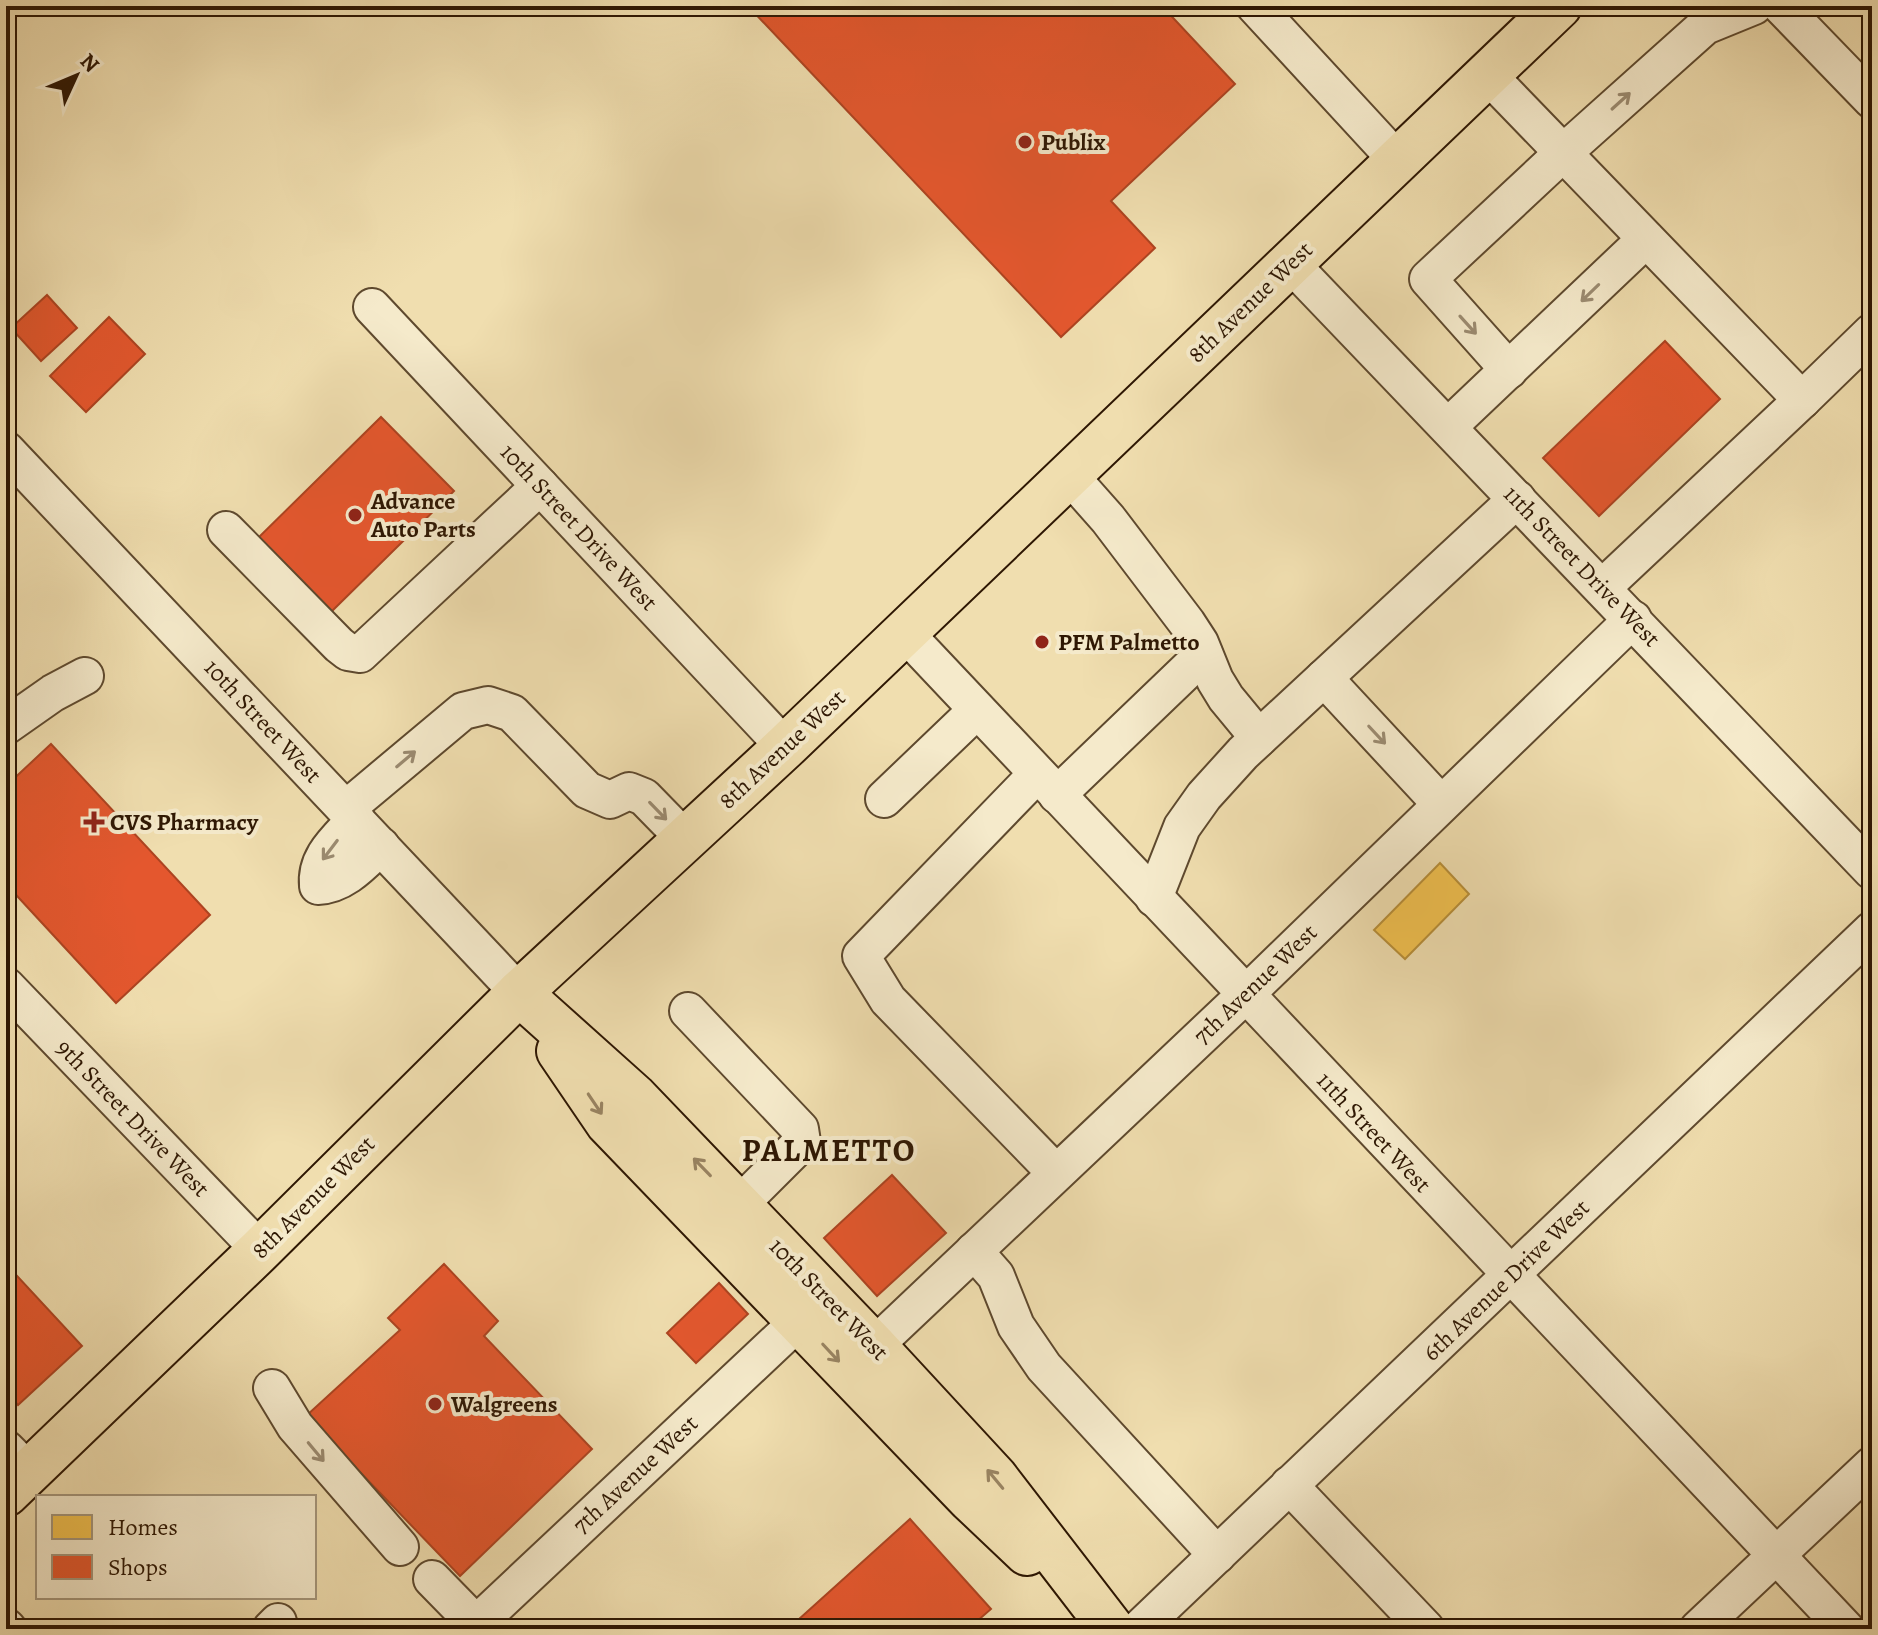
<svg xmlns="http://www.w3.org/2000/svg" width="1878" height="1635" viewBox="0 0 1878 1635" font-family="Alegreya,serif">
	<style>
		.homes { fill: #f2c14e; stroke: #b78e38; stroke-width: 2 }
		.shops { fill: #e4572e; stroke: #ad4421; stroke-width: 2 }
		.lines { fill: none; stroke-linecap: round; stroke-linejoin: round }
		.minor-casing { stroke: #5e492e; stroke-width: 40 }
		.major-casing { stroke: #2e1703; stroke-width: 48 }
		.minor { stroke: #f5eacb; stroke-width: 36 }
		.major { stroke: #f0deaf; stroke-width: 44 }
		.oneway { stroke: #9b8b71 }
		.oneway2 { stroke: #998462 }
		.poi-dot { fill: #8f2418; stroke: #f5eacb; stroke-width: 3 }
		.labels { text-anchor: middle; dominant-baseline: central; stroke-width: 8; stroke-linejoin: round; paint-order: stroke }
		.poi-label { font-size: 24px; font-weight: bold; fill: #2e1703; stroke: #f5eacb; text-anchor: start }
		.street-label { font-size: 24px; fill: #2e1703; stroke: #f5eacb }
		.district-label { font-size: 32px; font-weight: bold; letter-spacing: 2px; fill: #2e1703; stroke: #f5eacb }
	</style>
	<rect width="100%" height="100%" fill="#f0deaf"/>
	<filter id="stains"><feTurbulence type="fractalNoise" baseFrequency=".0025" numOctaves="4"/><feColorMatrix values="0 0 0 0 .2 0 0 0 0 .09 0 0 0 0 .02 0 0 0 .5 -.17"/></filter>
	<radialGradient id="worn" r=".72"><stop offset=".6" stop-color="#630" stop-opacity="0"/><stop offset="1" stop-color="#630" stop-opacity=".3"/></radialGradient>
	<path class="homes" d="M1440,863L1469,894L1405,959L1374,930Z"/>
	<g class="shops">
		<path d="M748,6H1162L1235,84L1111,201L1155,248L1061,337Z"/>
		<path d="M47,295L77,328L41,361L11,328Z"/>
		<path d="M109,317L145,354L86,412L50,376Z"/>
		<path d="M1665,341L1720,399L1599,516L1543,458Z"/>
		<path d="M381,417L454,491L330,613L257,539Z"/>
		<path d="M51,744L210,915L116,1003L6,884V786Z"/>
		<path d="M892,1175L946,1233L877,1296L824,1238Z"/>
		<path d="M6,1264L82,1346L18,1405L6,1392Z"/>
		<path d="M444,1264L498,1321L484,1336L592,1449L460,1576L306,1416L400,1330L388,1318Z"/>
		<path d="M719,1283L748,1314L696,1363L667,1333Z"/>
		<path d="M910,1519L991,1609L968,1629H788Z"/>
	</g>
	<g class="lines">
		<defs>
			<g id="minor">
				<path d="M1255,6L1397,160"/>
				<path d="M1781,6L1872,100"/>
				<path d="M1487,74L1802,400L1872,332"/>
				<path d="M1290,263L1872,871"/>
				<path d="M372,307L785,747"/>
				<path d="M1509,370L1428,279L1563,153L1705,26L1754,6"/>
				<path d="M1448,427L1646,239"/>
				<path d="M6,450L519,993"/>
				<path d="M1069,475L1108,519L1187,623L1200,643L1215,680L1226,698L1259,738"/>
				<path d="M226,530L339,645L348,652L360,654L540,486"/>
				<path d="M1602,588L1802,400"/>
				<path d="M905,633L1846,1629"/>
				<path d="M1324,678L1441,804"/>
				<path d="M6,726L53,693L85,676"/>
				<path d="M1037,774L861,956L888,1000L1056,1173"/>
				<path d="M1057,795L1204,654"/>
				<path d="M884,799L977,710"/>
				<path d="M346,809L463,711L488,705L512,713L587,790L610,800L629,791L644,797L685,839"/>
				<path d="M356,819C337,840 315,857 318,886C344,885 363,863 381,846"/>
				<path d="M1154,898L1182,827L1204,796L1243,753L1517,499"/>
				<path d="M6,986L260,1250"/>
				<path d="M688,1011L800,1129L802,1142L739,1205"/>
				<path d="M974,1251L996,1276L1016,1326L1044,1367L1217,1555"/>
				<path d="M874,1346L1245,995L1633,619"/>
				<path d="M272,1388L295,1426L400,1547"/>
				<path d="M6,1449L29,1472"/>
				<path d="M1289,1485L1426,1629"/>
				<path d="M432,1579L476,1624"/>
				<path d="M6,1627L8,1629"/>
				<path d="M271,1629L278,1622"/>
				<path d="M471,1629L800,1320"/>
				<path d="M1139,1629L1872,930"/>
				<path d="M1698,1629L1872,1465"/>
			</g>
			<g id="major">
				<path d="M519,993L635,1097L874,1346L995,1477L1112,1629"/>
				<path d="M559,1051L608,1123L970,1499L1027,1553"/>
				<path d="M6,1494L260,1250L519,993L785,747L1559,6"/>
			</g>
		</defs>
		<use href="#minor" class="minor-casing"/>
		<use href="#major" class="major-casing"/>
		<use href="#minor" class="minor"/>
		<use href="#major" class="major"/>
	</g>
	<defs><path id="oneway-shaft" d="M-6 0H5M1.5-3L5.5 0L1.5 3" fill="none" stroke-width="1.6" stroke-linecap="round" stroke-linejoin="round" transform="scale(2)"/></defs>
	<g class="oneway">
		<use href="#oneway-shaft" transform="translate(1621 101) rotate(-42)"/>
		<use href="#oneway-shaft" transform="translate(1590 293) rotate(136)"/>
		<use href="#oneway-shaft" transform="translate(1468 325) rotate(48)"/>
		<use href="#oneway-shaft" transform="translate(1377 735) rotate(47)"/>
		<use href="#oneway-shaft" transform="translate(406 759) rotate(-40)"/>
		<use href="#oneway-shaft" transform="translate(658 811) rotate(46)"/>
		<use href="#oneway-shaft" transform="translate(330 850) rotate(127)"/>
		<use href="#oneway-shaft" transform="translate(316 1452) rotate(50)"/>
	</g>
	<g class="oneway2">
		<use href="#oneway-shaft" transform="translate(595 1104) rotate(56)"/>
		<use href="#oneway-shaft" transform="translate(702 1167) rotate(-134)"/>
		<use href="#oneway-shaft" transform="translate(831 1353) rotate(47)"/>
		<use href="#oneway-shaft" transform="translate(995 1479) rotate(-130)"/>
	</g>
	<g class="poi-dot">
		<circle cx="1025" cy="142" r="8"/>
		<circle cx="355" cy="515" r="8"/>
		<circle cx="1042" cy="642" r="8"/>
		<path d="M90 810h8v8h8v8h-8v8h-8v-8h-8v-8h8z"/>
		<circle cx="435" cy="1404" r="8"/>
	</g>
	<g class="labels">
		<g class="poi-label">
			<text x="1041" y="142">Publix</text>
			<text x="371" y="501">Advance<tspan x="371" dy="28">Auto Parts</tspan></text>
			<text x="1058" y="642">PFM Palmetto</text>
			<text x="110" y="822">CVS Pharmacy</text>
			<text x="451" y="1404">Walgreens</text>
		</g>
		<g class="street-label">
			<text transform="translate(1250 302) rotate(-44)">8th Avenue West</text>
			<text transform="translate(579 527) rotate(47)">10th Street Drive West</text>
			<text transform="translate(1582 566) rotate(46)">11th Street Drive West</text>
			<text transform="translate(263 721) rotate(47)">10th Street West</text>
			<text transform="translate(782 749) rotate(-43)">8th Avenue West</text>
			<text transform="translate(1255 984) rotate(-44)">7th Avenue West</text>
			<text transform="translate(133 1118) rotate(46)">9th Street Drive West</text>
			<text transform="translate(1374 1132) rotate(47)">11th Street West</text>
			<text transform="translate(313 1197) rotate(-45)">8th Avenue West</text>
			<text transform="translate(1506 1280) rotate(-44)">6th Avenue Drive West</text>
			<text transform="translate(829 1299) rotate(46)">10th Street West</text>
			<text transform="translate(635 1474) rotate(-43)">7th Avenue West</text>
		</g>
		<g class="district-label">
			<text x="829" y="1150">PALMETTO</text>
		</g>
	</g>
	<rect width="1878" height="1635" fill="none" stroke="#f0deaf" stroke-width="32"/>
	<rect x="8" y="8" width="1862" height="1619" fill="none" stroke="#2e1703" stroke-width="4"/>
	<rect x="16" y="16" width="1846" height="1603" fill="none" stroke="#2e1703" stroke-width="2"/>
	<rect x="36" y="1495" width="280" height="104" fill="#f5eacb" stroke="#a5967b" stroke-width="2"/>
	<rect x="52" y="1515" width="40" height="24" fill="#f2c14e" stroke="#a5967b" stroke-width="2"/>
	<text x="108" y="1535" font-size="24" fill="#2e1703">Homes</text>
	<rect x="52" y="1555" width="40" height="24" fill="#e4572e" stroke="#a5967b" stroke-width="2"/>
	<text x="108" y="1575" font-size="24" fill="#2e1703">Shops</text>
	<g transform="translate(76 76) rotate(46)" stroke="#f5eacb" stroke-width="6" paint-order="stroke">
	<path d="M0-6L14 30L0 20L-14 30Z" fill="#2e1703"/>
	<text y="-12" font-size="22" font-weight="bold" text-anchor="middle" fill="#2e1703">N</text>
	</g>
	<rect width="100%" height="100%" filter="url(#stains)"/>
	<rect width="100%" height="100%" fill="url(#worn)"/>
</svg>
